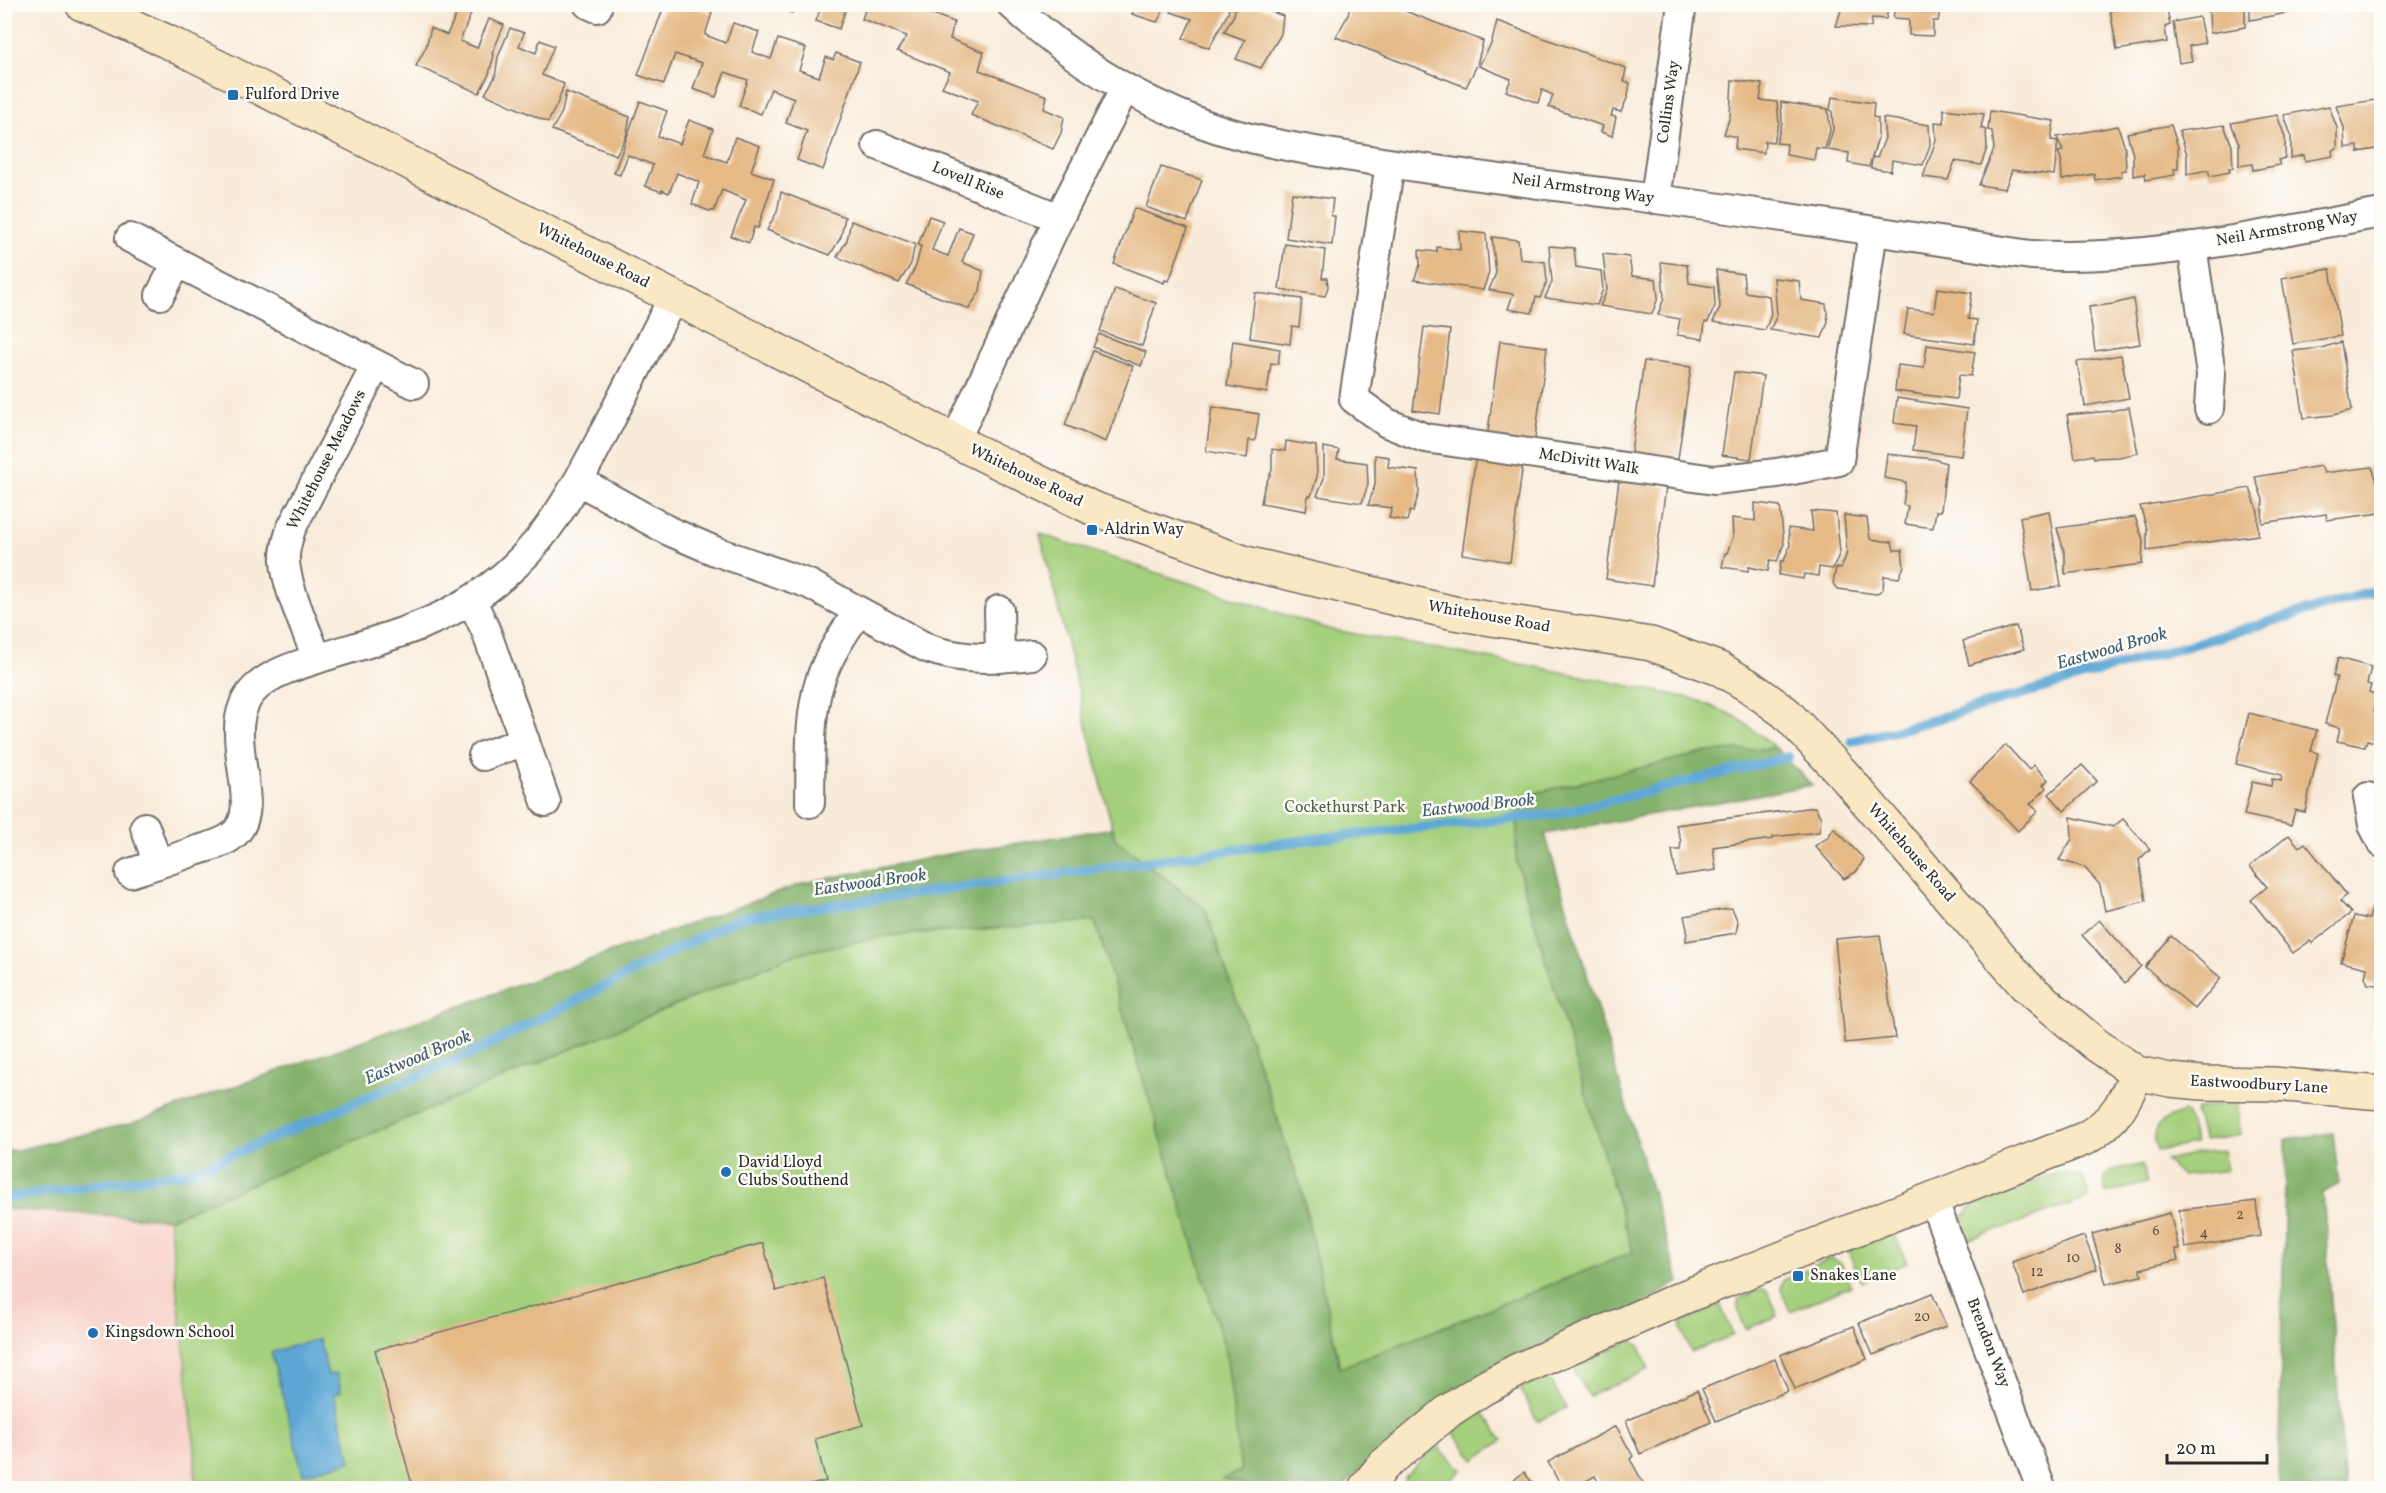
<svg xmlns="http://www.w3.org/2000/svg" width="2386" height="1493" viewBox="0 0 2386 1493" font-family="Vollkorn,serif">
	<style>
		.built { fill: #f7d1c9 }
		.green { fill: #a5d07d; stroke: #687e54; stroke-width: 1.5 }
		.forest { fill: #84b26c; stroke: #586e4c; stroke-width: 1.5 }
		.water { fill: #5da7d5; stroke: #446980; stroke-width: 1.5 }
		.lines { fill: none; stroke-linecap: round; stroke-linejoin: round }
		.stream { stroke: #5da7d5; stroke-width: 10 }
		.building { fill: #e5ba87 }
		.street-casing { stroke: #736e68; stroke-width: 32 }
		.secondary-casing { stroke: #736e68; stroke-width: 36 }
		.street { stroke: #fff; stroke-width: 28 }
		.secondary { stroke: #fae7c3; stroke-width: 33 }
		.poi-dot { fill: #1f6fb2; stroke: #fdfcf7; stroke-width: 2 }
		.labels { text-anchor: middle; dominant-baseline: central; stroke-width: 5; stroke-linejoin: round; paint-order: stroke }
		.number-label { font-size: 14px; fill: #5a4f42 }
		.poi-label { font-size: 16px; fill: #2b2b2b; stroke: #fdfcf7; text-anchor: start }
		.street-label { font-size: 16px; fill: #2b2b2b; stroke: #fdfcf7 }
		.park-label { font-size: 16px; fill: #505d44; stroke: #fdfcf7 }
		.water-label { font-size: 18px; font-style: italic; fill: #3f5d6f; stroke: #fdfcf7 }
	</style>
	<rect width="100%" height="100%" fill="#fdfcf7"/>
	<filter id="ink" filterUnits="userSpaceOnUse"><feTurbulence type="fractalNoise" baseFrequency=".0167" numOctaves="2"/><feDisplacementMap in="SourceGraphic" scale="12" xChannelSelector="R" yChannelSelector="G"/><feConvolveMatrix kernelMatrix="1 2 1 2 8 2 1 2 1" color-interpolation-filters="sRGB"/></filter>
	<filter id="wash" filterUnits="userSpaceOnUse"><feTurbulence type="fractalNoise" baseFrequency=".008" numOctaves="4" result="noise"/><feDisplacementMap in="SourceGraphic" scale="24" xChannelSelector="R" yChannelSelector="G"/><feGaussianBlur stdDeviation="1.35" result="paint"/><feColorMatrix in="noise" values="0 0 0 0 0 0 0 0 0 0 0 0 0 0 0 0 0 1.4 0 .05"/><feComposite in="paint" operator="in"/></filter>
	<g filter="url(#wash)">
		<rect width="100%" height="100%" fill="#f9ebda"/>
		<path class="built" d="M4,1209L169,1219L195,1448V1488H5Z"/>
		<g class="green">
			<path d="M1040,534L1328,629L1537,667L1694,699L1735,716L1776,748L1707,752L1518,797L1516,860L1633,1252L1340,1368L1301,1188L1205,909L1115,839Z"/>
			<path d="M1095,921L1226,1352L1241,1471L1223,1479L1241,1483L1245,1488H195V1448L169,1219L796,954L886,936Z"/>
			<path d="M2238,1103L2240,1135L2204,1141L2195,1113L2196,1109L2208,1106Z"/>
			<path d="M2184,1112L2187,1114L2195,1144L2157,1151C2150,1125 2162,1119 2184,1112Z"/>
			<path d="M2223,1150L2227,1170L2182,1176L2165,1160L2197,1153Z"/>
			<path d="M2142,1165L2147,1183L2105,1193C2098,1165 2121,1169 2142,1165Z"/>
			<path d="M2060,1172L2082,1176L2090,1198L1964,1241L1961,1235L1963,1217L1975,1202Z"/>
			<path d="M1893,1231L1907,1263L1862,1282L1849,1254L1850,1249Z"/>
			<path d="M1831,1258L1840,1263L1851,1286L1790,1311L1781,1290L1783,1280Z"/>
			<path d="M1760,1289L1765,1290L1769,1294L1778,1316L1746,1329C1742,1319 1735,1309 1739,1299Z"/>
			<path d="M1717,1305L1721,1306L1733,1335L1691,1352L1681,1328L1682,1322Z"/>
			<path d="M1632,1340L1640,1347L1649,1369L1589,1396L1576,1375L1574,1366Z"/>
			<path d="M1544,1377L1552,1383L1566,1408L1537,1421L1521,1391L1522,1388Z"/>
			<path d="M1482,1411L1503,1440L1474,1460L1454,1433L1456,1429Z"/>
			<path d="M1439,1448L1462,1470L1442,1488H1406L1404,1478L1431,1451Z"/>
		</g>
		<g class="forest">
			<path d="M1776,748L1812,785L1545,834L1679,1282L1356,1473L1342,1488H1245L1241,1483L1222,1479L1241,1471L1226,1352L1095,921L886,936L796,954L169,1219L5,1209L4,1148L13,1151L132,1123L804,883L954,853L1113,828L1115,839L1205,909L1301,1188L1340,1368L1633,1252L1516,860L1518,797L1707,752Z"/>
			<path d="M2333,1133L2339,1184L2323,1193L2345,1488H2278L2286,1139Z"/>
		</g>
		<path class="water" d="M319,1339L328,1375L337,1373L341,1392L334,1394L351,1461L303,1474L271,1352Z"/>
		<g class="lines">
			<g class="stream">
				<path d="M1852,741L1895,731L2382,589"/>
				<path d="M4,1198L191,1172L473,1053L738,918L1313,839L1556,814L1788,757"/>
			</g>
		</g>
		<g id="blocks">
			<g class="building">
				<path d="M665,4H694L693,7L712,13L705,35L726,43L733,23L759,32L752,52L771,59L778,39L806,48L799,70L819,77L826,57L833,60L836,53L860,62L823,170L797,160L807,131L786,123L794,98L771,89L761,114L739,106L748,80L725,72L716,97L693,89L702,63L675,54L664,84L638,75Z"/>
				<path d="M769,4H795L792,13Z"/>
				<path d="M822,4H847L839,29L816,21Z"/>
				<path d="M867,4H922L921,10L954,22L950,39L984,52L979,70L1047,96L1044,109L1064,117L1061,133L1053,149L971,115L978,101L942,87L950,72L897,51L907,36L862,19Z"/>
				<path d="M1137,4H1167L1157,22L1132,14Z"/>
				<path d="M1175,4H1230L1228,13L1209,48L1183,38L1192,19L1171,12Z"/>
				<path d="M1236,4H1257V6L1283,16L1281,34L1261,68L1236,59L1245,40L1224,32L1234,15Z"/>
				<path d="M1350,4H1387L1483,41L1477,65L1466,87L1336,37L1348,15Z"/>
				<path d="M1843,4H1889L1886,19L1872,18L1871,27L1836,26Z"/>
				<path d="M1896,4H1941L1938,21H1933V36L1909,35V19L1893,18Z"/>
				<path d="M2109,4H2166L2170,25L2165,27L2167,42L2117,50Z"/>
				<path d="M2206,4H2245V27L2210,33L2209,11Z"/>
				<path d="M2250,4H2324V6L2250,20Z"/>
				<path d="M460,6L472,11L460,41L477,48L489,19L504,25L492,54L494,55L489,74L479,93L416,66L426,47L431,28L447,35Z"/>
				<path d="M2199,17L2205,43L2189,46L2192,61L2179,63L2173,22Z"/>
				<path d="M1497,21L1626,68L1624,81L1630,83L1628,96L1621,112L1613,110L1611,116L1616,117L1612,136L1601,132L1603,126L1549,107L1553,95L1542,90L1538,103L1506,91L1511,79L1479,66L1491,44Z"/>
				<path d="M510,28L524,33L519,46L536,53L540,40L554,46L542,75L564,84L558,102L548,122L485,94L495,77L498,57Z"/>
				<path d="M1732,80L1762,84L1760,100L1777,102L1779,123L1773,142L1765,141L1764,153L1735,149L1736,137L1724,134L1730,116Z"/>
				<path d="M566,92L630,117L626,137L616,155L552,130L562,112Z"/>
				<path d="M1832,97L1874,103L1873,117L1878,118V138L1869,167L1848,163L1849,153L1827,150L1833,130L1832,111L1830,110Z"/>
				<path d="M2382,99V148L2358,152V146L2345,148L2344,128L2336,106Z"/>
				<path d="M640,101L667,111L658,136L680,144L689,120L713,129L704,154L727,162L735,137L760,146L751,171L774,179L758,228L754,227L749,243L731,236L746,200L722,190L714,211H709L692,204L699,182L677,173L669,193L662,190V192L645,186L653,165L628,155L620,175L614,173Z"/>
				<path d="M1781,102L1828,109L1830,131L1825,149L1816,148L1814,160L1786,155L1787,144L1776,143L1782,123Z"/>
				<path d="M2329,106L2337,128V149L2332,150L2333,156L2305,161L2304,155L2291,158V135L2284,115Z"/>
				<path d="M1944,109L1984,114L1981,128L1986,130L1987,148L1981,165L1955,161L1948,180L1923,177L1936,140L1935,122L1944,123Z"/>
				<path d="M1990,111L2054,121L2051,140L2058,141L2054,175L2012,170L2005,189L1979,185L1994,149L1992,131L1988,130Z"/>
				<path d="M2277,115L2285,137V158L2278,160L2280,165L2253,170L2252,164L2239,166V144L2231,123Z"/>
				<path d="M1883,118L1929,125L1930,145L1923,165L1892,160L1891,171L1871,168L1872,157L1877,158L1885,138Z"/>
				<path d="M2171,125L2178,147V169H2174L2175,175L2146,180L2145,174L2133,176V155L2127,133Z"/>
				<path d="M2224,125L2232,146L2233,168H2229L2230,172L2210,176L2208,170L2187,174V154L2179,131Z"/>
				<path d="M2118,126L2125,148L2126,170L2121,171L2122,176L2095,180L2094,174L2062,180L2061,159L2058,152L2063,151L2057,137Z"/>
				<path d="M1161,167L1202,180L1187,222L1146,207Z"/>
				<path d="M781,192L845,217L841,237L830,255L767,230L777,212Z"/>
				<path d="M1292,193L1333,199L1331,216H1335L1332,245L1286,238Z"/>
				<path d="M1134,208L1188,228L1169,281L1165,280L1164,283L1114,264Z"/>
				<path d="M929,216L943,221L932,250L948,256L959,228L973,233L962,262L983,271L980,291L969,309L906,284L916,266L921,246L918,245Z"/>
				<path d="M851,221L915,244L911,264L899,283L837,257L847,240Z"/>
				<path d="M1459,231L1486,234L1489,273L1483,290L1414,280L1420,265L1419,250L1437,252V247L1460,250Z"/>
				<path d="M1492,237L1518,240L1520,259L1545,262L1547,281L1540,298L1536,297L1532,313L1508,309L1513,294L1489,290L1496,273Z"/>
				<path d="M1285,244L1325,250L1322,278H1327L1328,287L1325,296L1279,289Z"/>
				<path d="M1549,246L1574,248L1576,267L1601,271L1603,289L1597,305L1545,298L1552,282Z"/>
				<path d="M1603,254L1629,257L1632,276L1656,279L1658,298L1652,314L1600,306L1607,290Z"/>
				<path d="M1661,262L1687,265L1689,283L1714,287L1715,306L1708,322H1705L1703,339L1677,335L1680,319L1658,315L1664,298Z"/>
				<path d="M2330,269L2341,336L2293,344L2282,278Z"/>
				<path d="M1716,270L1743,274L1745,292L1769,296L1771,315L1765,330L1713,322L1720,307Z"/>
				<path d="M1774,278L1799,281L1801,300L1826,304L1828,322L1822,338L1770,330L1777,315Z"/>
				<path d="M1937,288L1972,293L1968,319L1977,320L1974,344L1904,334L1908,309L1934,312Z"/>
				<path d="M1115,289L1156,303L1142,346L1100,331Z"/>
				<path d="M1255,293L1302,299L1299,327L1292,326L1290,344L1250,338Z"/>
				<path d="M2133,299L2140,344L2095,351L2089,307L2113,304Z"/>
				<path d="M1424,327L1450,330L1440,414L1413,410Z"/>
				<path d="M1099,334L1146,352L1141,366L1093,347Z"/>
				<path d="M1233,341L1280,349L1278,364L1271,363L1267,393L1227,386Z"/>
				<path d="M1500,341L1547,347L1534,446L1487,439Z"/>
				<path d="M2341,342L2352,410L2333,415L2304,418L2293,351L2321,348Z"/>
				<path d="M1927,345L1975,352L1971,376L1959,375L1956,399L1895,391L1898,365L1924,368Z"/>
				<path d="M1093,351L1133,366L1106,442L1065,425Z"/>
				<path d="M2121,355L2129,398L2085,406L2077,362Z"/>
				<path d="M1644,361L1691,367L1677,466L1630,459Z"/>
				<path d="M1734,372L1763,376L1751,459L1722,455Z"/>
				<path d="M1897,398L1967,409L1961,456L1913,450L1916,426L1894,423Z"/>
				<path d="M1212,407L1259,414L1255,441L1249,440L1247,458L1206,451Z"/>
				<path d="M2129,407L2138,453L2119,457L2094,458L2093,455L2075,458L2067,415L2111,411Z"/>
				<path d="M1286,441L1316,446L1317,477L1311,496H1308L1306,511L1261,503L1264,488L1272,470V449L1285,451Z"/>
				<path d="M1324,447L1339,450L1337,459L1367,463L1368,484L1362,503L1317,496L1324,478Z"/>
				<path d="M1887,454L1934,459L1946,463L1941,511H1936L1933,528L1905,524L1908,506L1903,505L1906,482L1884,478Z"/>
				<path d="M1375,455L1389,457L1388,467L1418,471L1419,493L1413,512L1410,511L1407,521L1389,518L1392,508L1368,505L1375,485Z"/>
				<path d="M1476,455L1523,463L1510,562L1462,554Z"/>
				<path d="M2321,466L2324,473L2372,467L2380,490V513L2327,520L2326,514L2262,523L2263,500L2255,477Z"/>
				<path d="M1619,480L1666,487L1652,586L1606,579Z"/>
				<path d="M2250,488L2258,512V535L2147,551V529L2140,506Z"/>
				<path d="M1755,503L1780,506L1784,544L1777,561L1770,560L1768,571L1749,567L1748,571L1722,567L1725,553H1727L1733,537L1732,518L1755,521Z"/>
				<path d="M1811,511L1836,513L1840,552L1833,569L1819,567L1818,576L1804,574L1803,579L1779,575L1781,561H1784L1790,545L1788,528L1813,531Z"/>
				<path d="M2049,511L2061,586L2032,591L2020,517Z"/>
				<path d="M1844,515L1867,518L1870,539L1892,542L1894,550H1902L1904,566L1899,578L1884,576L1883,589L1876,594L1838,589L1833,583L1836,568L1841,569L1847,553Z"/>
				<path d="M2135,517L2143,540L2142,564L2065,574V554L2057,528Z"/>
				<path d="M2016,626L2024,649L1969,665L1963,641Z"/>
				<path d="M2338,658L2371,667L2367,684L2371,685L2369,692L2378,695L2374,711L2380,712L2382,708V744L2367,740L2365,747L2337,741L2340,728L2325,724L2337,677L2333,676Z"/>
				<path d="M2249,713L2317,730L2311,751L2318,753L2305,812L2295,810L2291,825L2244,815L2252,782L2271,786L2272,779L2281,781L2282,775L2236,764Z"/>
				<path d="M2006,745L2029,770L2034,765L2048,780L2043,785L2047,788L2030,804L2038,811L2018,831L1970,781Z"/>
				<path d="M2082,765L2097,781L2064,811L2049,794Z"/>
				<path d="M1815,807L1821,818L1819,832L1773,837V839L1713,847L1716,870L1676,876L1672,850H1680L1681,841L1676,825Z"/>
				<path d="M2071,817L2113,827L2123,819L2150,849L2139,860L2146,901L2105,911L2100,885L2084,867L2059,860L2072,839Z"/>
				<path d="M1834,828L1864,859L1856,872L1844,879L1815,846L1827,838Z"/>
				<path d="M2289,835L2299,847L2305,843L2347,895L2340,901L2351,913L2312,943L2310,941L2293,953L2251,900L2267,887L2250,866Z"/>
				<path d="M2372,907L2382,910V983L2377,985L2368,984L2365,977L2367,968L2341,962L2354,916L2369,919Z"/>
				<path d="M1732,908L1738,922L1736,933L1686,941L1687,929L1684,916Z"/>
				<path d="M2099,920L2141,966L2125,983L2082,935Z"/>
				<path d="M1880,935L1895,1038L1845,1043L1835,939Z"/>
				<path d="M2171,936L2221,978L2195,1009L2145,967Z"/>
				<path d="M2256,1201L2260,1236L2185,1248L2179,1210Z"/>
				<path d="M2170,1213L2179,1249H2175L2178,1260L2140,1269L2142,1276L2106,1284L2092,1234Z"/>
				<path d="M2084,1236L2097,1269L2024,1295L2012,1262Z"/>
				<path d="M763,1243L776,1291L823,1278L863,1425L815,1439L826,1481L799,1488H413L375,1350Z"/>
				<path d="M1932,1293L1946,1326L1873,1355L1859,1323Z"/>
				<path d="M1854,1326L1867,1359L1795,1389L1780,1355Z"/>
				<path d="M1775,1359L1788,1391L1716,1421L1702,1389Z"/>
				<path d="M1697,1390L1711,1422L1640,1454L1626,1421Z"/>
				<path d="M1616,1426L1633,1456L1630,1459L1646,1488H1601L1595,1476L1573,1488H1562L1548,1462Z"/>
				<path d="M1524,1472L1536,1488H1503Z"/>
			</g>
		</g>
	</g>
	<g filter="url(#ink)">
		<use href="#blocks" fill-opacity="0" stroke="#736e68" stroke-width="1.5"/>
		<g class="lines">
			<defs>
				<g id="street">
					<path d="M588,4L597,8"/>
					<path d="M1011,4C1066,55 1131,97 1201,123C1249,141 1301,149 1352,157C1445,173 1540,184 1633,196C1766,213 1898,235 2031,255C2149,262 2266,233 2382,213"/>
					<path d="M877,145L1059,218"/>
					<path d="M1390,164L1354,399L1387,423L1425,438L1714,480L1777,473L1839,461L1873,231"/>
					<path d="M1655,199L1682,4"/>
					<path d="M130,238L414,384"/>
					<path d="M2192,246L2211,374L2209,409"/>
					<path d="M160,295L177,263"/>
					<path d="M955,441L1059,218L1125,88"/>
					<path d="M579,481L669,531L715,551L809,584L927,648C962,661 996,659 1032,655"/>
					<path d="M472,601L486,631L546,802"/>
					<path d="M999,610L1000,658"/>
					<path d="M317,659C308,633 286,587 285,561C284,550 288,539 291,529L376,365"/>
					<path d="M483,756L525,741"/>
					<path d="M2368,797L2373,825L2382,843"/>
					<path d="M810,803C811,766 808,717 820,681C828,656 843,634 858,612"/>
					<path d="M145,827L158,864"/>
					<path d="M130,873C152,866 173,859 195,851C207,847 222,844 232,836C271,807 210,724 259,685C276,671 296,666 317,659C354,647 393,637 428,622C526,581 563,512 609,423C630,381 652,339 673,298"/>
					<path d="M1933,1199L2041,1488"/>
				</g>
				<g id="secondary">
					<path d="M82,4L166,41L369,142L955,441L1092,508L1246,563L1454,613L1651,644L1720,669L1749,686L1786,713L1843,774L2025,985L2095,1044L2137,1073L2170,1080L2202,1083L2273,1084L2382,1093"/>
					<path d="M1365,1488L1384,1465L1450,1410L1484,1388L1518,1370L1684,1297L2086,1138C2116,1120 2123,1104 2137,1073"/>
				</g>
			</defs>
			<use href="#street" class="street-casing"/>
			<use href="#secondary" class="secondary-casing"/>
			<use href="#street" class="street"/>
			<use href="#secondary" class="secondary"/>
		</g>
	</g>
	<g class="poi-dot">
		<rect x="227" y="89" width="12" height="12" rx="3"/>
		<rect x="1086" y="524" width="12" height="12" rx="3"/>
		<circle cx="726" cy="1172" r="6"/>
		<rect x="1792" y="1270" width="12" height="12" rx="3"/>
		<circle cx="93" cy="1333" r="6"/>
	</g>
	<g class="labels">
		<g class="number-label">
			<text x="2240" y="1215">2</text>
			<text x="2156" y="1231">6</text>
			<text x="2204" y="1233">4</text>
			<text x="2118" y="1249">8</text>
			<text x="2073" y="1258">10</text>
			<text x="2037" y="1272">12</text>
			<text x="1922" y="1317">20</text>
		</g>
		<g class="poi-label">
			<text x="245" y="95">Fulford Drive</text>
			<text x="1104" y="530">Aldrin Way</text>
			<text x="738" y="1163">David Lloyd<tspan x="738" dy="18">Clubs Southend</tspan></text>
			<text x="1810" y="1276">Snakes Lane</text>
			<text x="105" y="1333">Kingsdown School</text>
		</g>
		<g class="street-label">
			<text transform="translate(1669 102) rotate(-82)">Collins Way</text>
			<text transform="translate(968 181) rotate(22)">Lovell Rise</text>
			<text transform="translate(1583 189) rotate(8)">Neil Armstrong Way</text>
			<text transform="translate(2287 229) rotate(-10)">Neil Armstrong Way</text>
			<text transform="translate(593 256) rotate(27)">Whitehouse Road</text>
			<text transform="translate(327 460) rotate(-63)">Whitehouse Meadows</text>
			<text transform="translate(1589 462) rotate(9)">McDivitt Walk</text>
			<text transform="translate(1026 476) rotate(26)">Whitehouse Road</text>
			<text transform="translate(1489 617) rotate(10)">Whitehouse Road</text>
			<text transform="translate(1911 853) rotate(49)">Whitehouse Road</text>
			<text transform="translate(2259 1085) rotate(3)">Eastwoodbury Lane</text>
			<text transform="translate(1988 1343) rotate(69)">Brendon Way</text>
		</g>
		<g class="park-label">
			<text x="1345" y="808">Cockethurst Park</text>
		</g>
		<g class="water-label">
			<text transform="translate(2112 649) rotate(-16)">Eastwood Brook</text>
			<text transform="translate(1478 806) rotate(-6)">Eastwood Brook</text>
			<text transform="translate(870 883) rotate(-8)">Eastwood Brook</text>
			<text transform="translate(418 1058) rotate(-23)">Eastwood Brook</text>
		</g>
	</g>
	<rect width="2386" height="1493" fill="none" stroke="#fdfcf7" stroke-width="24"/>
	<path d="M2167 1454v9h100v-9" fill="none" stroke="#2b2b2b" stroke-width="3"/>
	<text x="2176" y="1454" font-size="18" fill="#2b2b2b" stroke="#fdfcf7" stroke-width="4.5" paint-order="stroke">20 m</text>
</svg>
